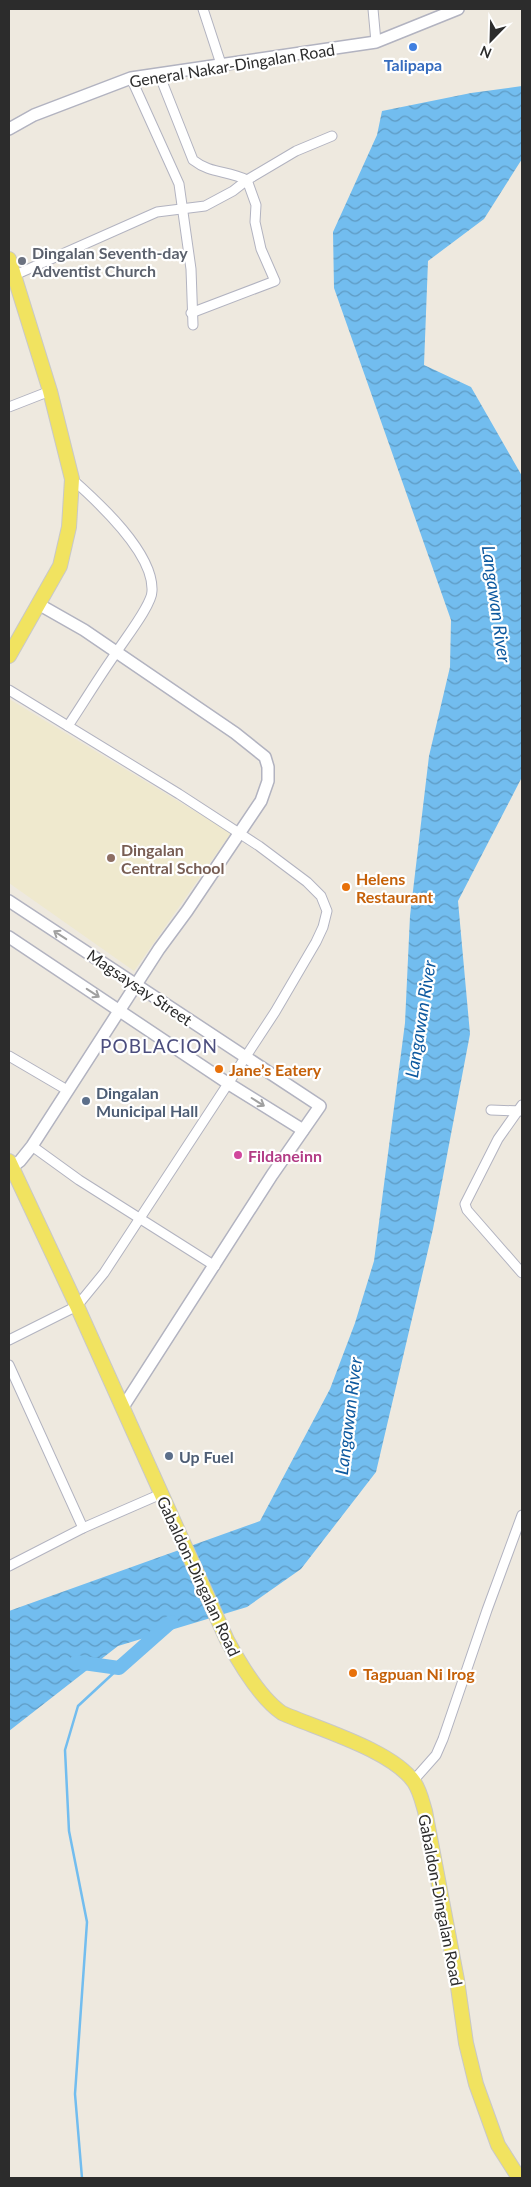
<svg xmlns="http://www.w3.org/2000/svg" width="531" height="2187" viewBox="0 0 531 2187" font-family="Lato,sans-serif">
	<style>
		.education { fill: #efe9ce }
		.water { fill: url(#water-waves) }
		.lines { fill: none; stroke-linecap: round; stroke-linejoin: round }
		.stream { stroke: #72bdef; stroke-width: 2.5 }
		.river { stroke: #72bdef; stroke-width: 14 }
		.street-casing { stroke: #b2b3c0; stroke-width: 11 }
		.secondary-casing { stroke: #b2b3c0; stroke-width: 14 }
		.primary-casing { stroke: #c8c8c8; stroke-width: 16 }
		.street { stroke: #fff; stroke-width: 9 }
		.secondary { stroke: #fff; stroke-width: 11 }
		.primary { stroke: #f1e360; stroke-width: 14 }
		.oneway { stroke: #a0a0a0 }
		.shop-dot { fill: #3f7fe0; stroke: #fff; stroke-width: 2 }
		.worship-dot { fill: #6b7280; stroke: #fff; stroke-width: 2 }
		.education-dot { fill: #8d6e63; stroke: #fff; stroke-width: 2 }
		.food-dot { fill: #e8710a; stroke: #fff; stroke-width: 2 }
		.service-dot { fill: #5c6f8a; stroke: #fff; stroke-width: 2 }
		.hotel-dot { fill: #d1479c; stroke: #fff; stroke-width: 2 }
		.labels { text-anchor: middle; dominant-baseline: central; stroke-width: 4.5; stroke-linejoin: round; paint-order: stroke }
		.shop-label { font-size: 16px; font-weight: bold; fill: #366cbe; stroke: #fff }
		.street-label { font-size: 16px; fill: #2c2c2c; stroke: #fff }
		.worship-label { font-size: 16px; font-weight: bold; fill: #5b616d; stroke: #fff; text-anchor: start }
		.education-label { font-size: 16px; font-weight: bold; fill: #785e54; stroke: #fff; text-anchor: start }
		.food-label { font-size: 16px; font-weight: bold; fill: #c56008; stroke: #fff; text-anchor: start }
		.service-label { font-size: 16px; font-weight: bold; fill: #4e5e75; stroke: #fff; text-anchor: start }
		.hotel-label { font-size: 16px; font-weight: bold; fill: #b23c85; stroke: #fff; text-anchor: start }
		.water-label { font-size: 18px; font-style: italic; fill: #0d599f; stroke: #fff }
		.quarter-label { font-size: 19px; letter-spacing: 1px; fill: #4c4e7e; stroke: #fff }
	</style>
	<defs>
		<pattern id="water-waves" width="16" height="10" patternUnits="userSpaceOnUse" patternTransform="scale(1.25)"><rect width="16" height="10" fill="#72bdef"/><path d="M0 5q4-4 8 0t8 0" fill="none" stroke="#5e9ac2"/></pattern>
	</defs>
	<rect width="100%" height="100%" fill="#eee9df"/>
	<path class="education" d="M9,699L231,833L134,971L9,883Z"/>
	<path class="water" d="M522,86V159L484,219L428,261L424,365L471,387L522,476V777L458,901L470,1034L433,1229L376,1472L301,1569L247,1607L118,1646L9,1731V1611L260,1521L330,1389L355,1323L374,1261L405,1023L410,916L429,756L450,667L451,620L334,288L333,232L377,135L382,111L471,93Z"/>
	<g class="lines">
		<path class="stream" d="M82,2178L75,2094L87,1922L69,1831L65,1750L78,1706L119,1668"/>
		<path class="river" d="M76,1662L119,1668L171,1622"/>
		<defs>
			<g id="street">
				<path d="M203,9L221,64"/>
				<path d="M373,9L376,42"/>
				<path d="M159,74L193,160C211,174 226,170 247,180L296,151L332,136"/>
				<path d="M131,78L179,184L191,269L193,325"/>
				<path d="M15,275L157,212L205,206L233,191L247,180L256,205L255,222L261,249L275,281L191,313"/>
				<path d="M9,407L50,391"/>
				<path d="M9,690L179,794L259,846L307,882L321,896L327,911L323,927L316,942L275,1012L104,1273L77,1306L9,1340"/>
				<path d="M68,726C84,702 99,677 116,653C124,640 152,605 152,591C154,553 98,502 72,479"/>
				<path d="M9,1056L67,1090"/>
				<path d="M522,1105L498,1139L465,1204L467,1210L522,1273"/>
				<path d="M491,1110L521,1111"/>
				<path d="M32,1146L79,1180L215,1266"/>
				<path d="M9,1365L83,1528"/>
				<path d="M9,1566L83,1528L161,1494"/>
				<path d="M413,1781L436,1755L443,1739L487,1610L522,1515"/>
			</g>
			<g id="secondary">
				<path d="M9,129L34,115L131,78L376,42L458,9"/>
				<path d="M9,901L320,1106L272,1175L123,1407"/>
				<path d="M9,937L229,1084L303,1130"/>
				<path d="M12,1167L20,1161L32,1146L159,949L187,911L261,801L268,781V767L265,757L235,733L84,630L40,605"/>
			</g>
			<g id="primary">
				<path d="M9,259L50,391L72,479L69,527L60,566L9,656"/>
				<path d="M9,1161L77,1306L227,1640C240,1664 260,1698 282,1713C318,1729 392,1750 414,1782C420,1791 422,1801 425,1811L457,1980L466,2043L476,2084L498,2145L519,2178"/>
			</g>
		</defs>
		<use href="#street" class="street-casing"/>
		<use href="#secondary" class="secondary-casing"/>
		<use href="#primary" class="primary-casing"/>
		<use href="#street" class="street"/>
		<use href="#secondary" class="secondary"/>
		<use href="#primary" class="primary"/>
	</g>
	<defs><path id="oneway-shaft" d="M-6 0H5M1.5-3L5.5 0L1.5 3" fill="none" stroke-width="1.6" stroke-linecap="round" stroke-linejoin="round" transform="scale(1.25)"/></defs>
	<g class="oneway">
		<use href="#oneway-shaft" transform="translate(60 935) rotate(-147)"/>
		<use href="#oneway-shaft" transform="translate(93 993) rotate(33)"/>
		<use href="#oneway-shaft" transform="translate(258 1102) rotate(32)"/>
	</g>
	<circle class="shop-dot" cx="413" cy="47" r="5"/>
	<circle class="worship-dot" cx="22" cy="261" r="5"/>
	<circle class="education-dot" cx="111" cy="858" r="5"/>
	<g class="food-dot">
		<circle cx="346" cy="887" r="5"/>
		<circle cx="219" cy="1069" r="5"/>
		<circle cx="353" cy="1673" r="5"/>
	</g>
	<g class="service-dot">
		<circle cx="86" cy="1101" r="5"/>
		<circle cx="169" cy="1456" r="5"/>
	</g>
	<circle class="hotel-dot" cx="238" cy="1155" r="5"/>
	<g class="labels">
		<g class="shop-label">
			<text x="413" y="64">Talipapa</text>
		</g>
		<g class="street-label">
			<text transform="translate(232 65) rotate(-9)">General Nakar-Dingalan Road</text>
			<text transform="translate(140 987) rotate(34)">Magsaysay Street</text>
			<text transform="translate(199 1576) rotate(65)">Gabaldon-Dingalan Road</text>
			<text transform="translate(441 1900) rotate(79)">Gabaldon-Dingalan Road</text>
		</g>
		<g class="worship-label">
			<text x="32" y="252">Dingalan Seventh-day<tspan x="32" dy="18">Adventist Church</tspan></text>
		</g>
		<g class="education-label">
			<text x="121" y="849">Dingalan<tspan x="121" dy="18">Central School</tspan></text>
		</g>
		<g class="food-label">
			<text x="356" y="878">Helens<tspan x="356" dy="18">Restaurant</tspan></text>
			<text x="229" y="1069">Jane’s Eatery</text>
			<text x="363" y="1673">Tagpuan Ni Irog</text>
		</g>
		<g class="service-label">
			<text x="96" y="1092">Dingalan<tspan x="96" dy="18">Municipal Hall</tspan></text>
			<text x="179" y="1456">Up Fuel</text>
		</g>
		<g class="hotel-label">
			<text x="248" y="1155">Fildaneinn</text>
		</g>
		<g class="water-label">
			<text transform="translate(497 604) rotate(82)">Langawan River</text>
			<text transform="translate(420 1019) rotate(-81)">Langawan River</text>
			<text transform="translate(348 1416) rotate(-83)">Langawan River</text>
		</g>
		<g class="quarter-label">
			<text x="159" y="1045">POBLACION</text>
		</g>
	</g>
	<rect width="531" height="2187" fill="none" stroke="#2c2c2c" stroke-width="20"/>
	<g transform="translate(491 40) rotate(203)" stroke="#ffffff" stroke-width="4" paint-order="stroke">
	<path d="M0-4L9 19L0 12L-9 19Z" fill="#2c2c2c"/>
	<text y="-8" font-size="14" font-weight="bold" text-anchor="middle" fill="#2c2c2c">N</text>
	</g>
</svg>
